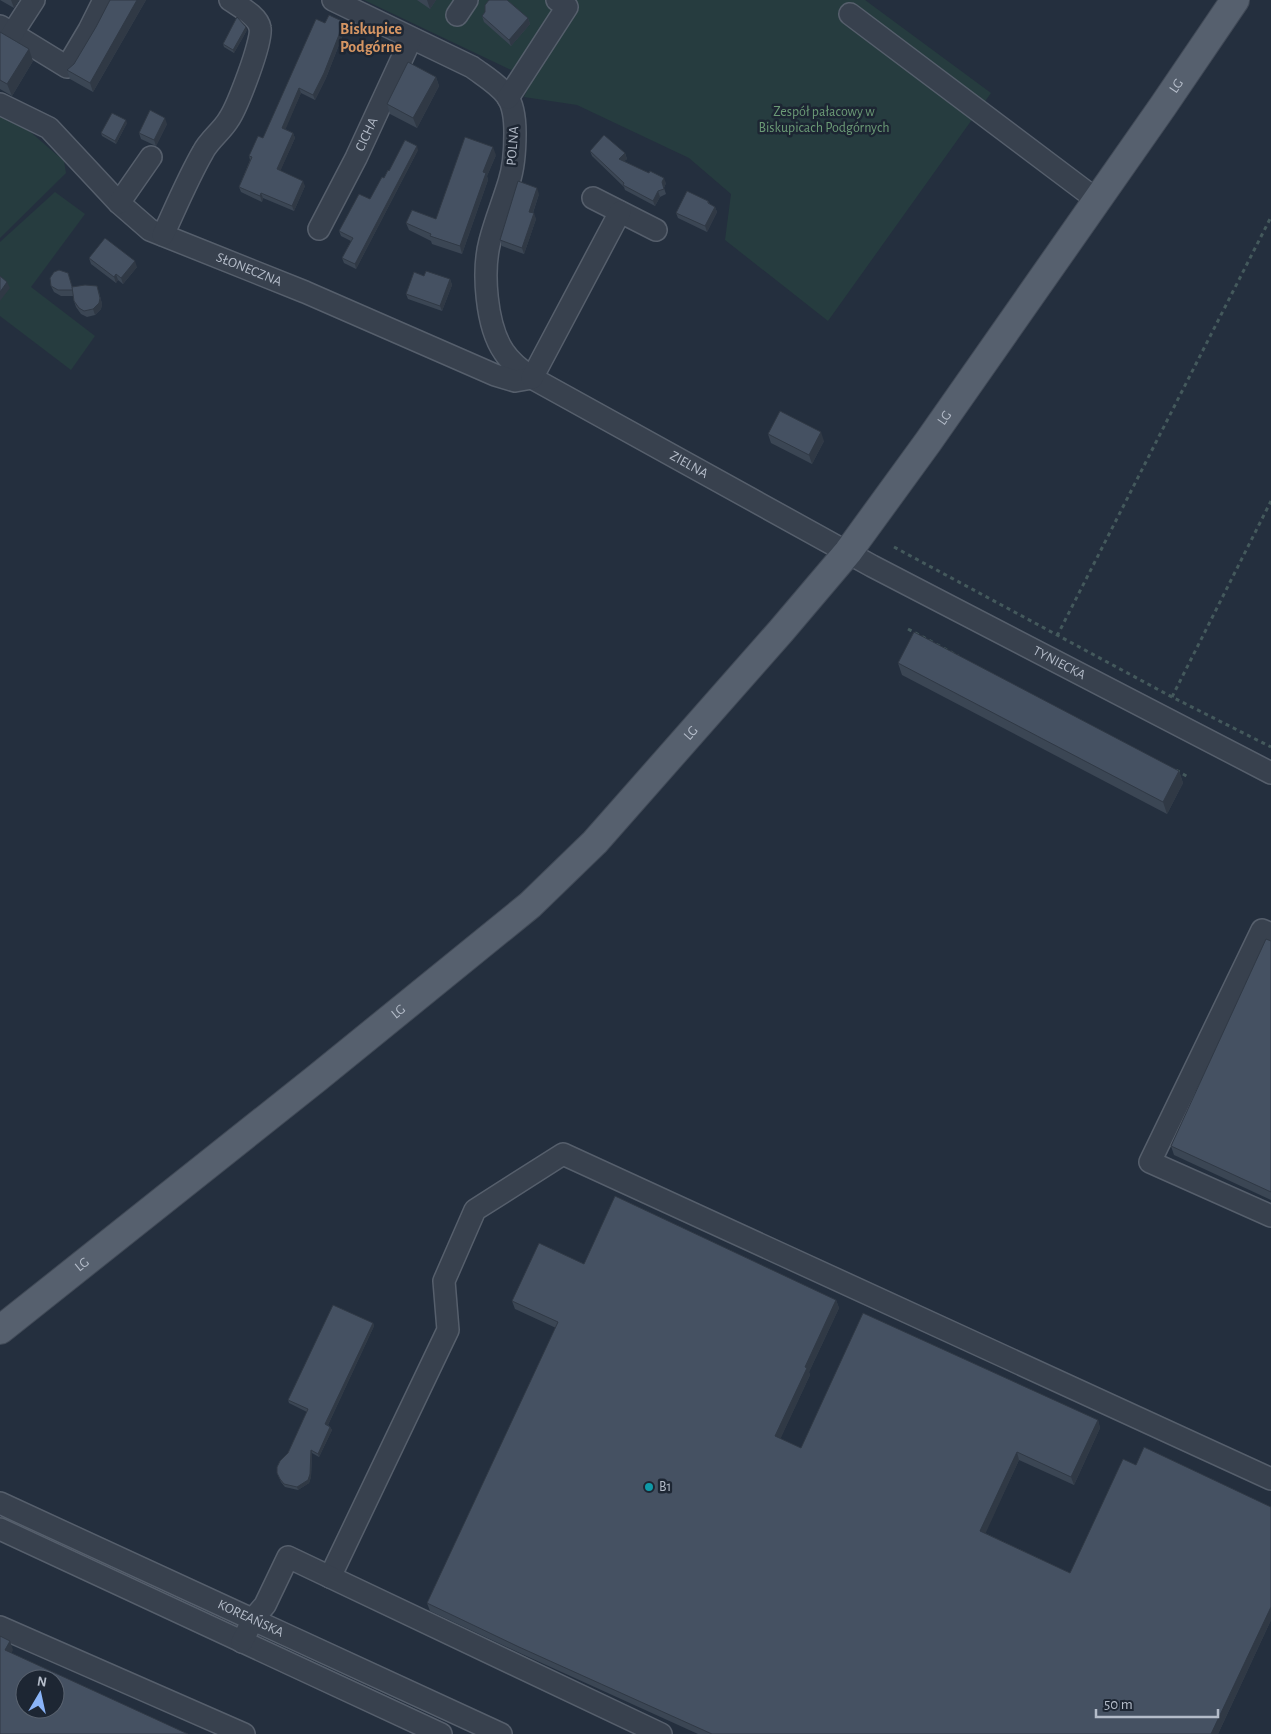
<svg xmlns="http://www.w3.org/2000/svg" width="1271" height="1734" viewBox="0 0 1271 1734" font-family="'Alegreya Sans',sans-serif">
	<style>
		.green { fill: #263c3f }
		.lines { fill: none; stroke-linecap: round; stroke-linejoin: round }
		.minor-casing { stroke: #565f6c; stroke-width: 24 }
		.major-casing { stroke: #414a57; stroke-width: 30 }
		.path { stroke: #44595c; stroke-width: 3; stroke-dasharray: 4 4; stroke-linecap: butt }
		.minor { stroke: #38414e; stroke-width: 21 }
		.major { stroke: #56606e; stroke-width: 28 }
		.wall { fill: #3b4654 }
		.shaded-wall { fill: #303945 }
		.building { fill: #455162; stroke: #303945; fill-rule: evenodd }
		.culture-dot { fill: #0f9aa8; stroke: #1d2633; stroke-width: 2 }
		.labels { text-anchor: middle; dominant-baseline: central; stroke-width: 5; stroke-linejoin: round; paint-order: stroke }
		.street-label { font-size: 14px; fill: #b4bcc9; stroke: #1d2633 }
		.park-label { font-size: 14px; fill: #6b9a76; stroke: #1d2633 }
		.poi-label { font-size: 14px; fill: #b4bcc9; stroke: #1d2633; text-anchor: start }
		.quarter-label { font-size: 16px; font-weight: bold; fill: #d59563; stroke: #1d2633 }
	</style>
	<rect width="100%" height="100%" fill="#242f3e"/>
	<g class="green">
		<path d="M364,0H865L991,93L828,321L725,240L731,194L689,158L577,105L524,97L532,80Z"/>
		<path d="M0,114L20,123L64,161L66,173L0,238Z"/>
		<path d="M55,192L85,214L31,287L95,336L71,370L0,316V242Z"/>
	</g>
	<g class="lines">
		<defs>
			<g id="minor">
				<path id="s1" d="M333,0L472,67C484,76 498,84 507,96C514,106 515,122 515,133C515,149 514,167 509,182C503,202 495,221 490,241C482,271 486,326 504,352C511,363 522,371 532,378L872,566L1271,773"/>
				<path d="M850,14L1097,200"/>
				<path d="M457,15L467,0"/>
				<path d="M0,26L67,67L89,30L104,0"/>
				<path d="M12,34L34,0"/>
				<path d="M508,98L567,7L557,0"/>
				<path id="s2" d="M0,104L49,128L119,203L150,230L305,292L495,375L515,381L532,378"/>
				<path d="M593,198L656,230"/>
				<path d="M119,203L151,157"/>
				<path id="s3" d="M319,229L356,158L411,39"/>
				<path d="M163,235C176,207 188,178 203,152C209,140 222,131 229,119C237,107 263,41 260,28C258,16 240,7 230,0"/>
				<path d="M532,378L620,212"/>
				<path d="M1271,934L1262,930L1150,1162L1271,1216"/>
				<path id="s4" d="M0,1503L501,1734"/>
				<path d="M0,1529L441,1734"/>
				<path d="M330,1577L448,1330L444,1281L475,1210L563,1154L1271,1479"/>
				<path d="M0,1627L244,1734"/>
				<path d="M242,1642L253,1619L265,1605L288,1557L661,1734"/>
			</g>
			<g id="major">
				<path id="s5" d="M0,1330L317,1078L530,905L595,842L781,631L848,552L928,442L1163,106L1235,0"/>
			</g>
		</defs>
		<use href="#minor" class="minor-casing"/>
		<use href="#major" class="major-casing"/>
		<g class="path">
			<path d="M894,547L1172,697L1271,747"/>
			<path d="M908,629L958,656"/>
			<path d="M1057,636L1271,217"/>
			<path d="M1172,697L1271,501"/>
			<path d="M1176,770L1188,777"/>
		</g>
		<use href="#minor" class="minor"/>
		<use href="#major" class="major"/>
	</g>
	<g class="wall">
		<path d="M0,0H19L14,8Z"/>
		<path d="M110,0H146L93,92L70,79L67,70L74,64L96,27Z"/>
		<path d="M417,0H436L430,9Z"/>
		<path d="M482,16L528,18L530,24L511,46L484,22Z"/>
		<path d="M325,23L346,27L326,78L315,100L301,93L285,129L293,133L295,138L280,171L305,186L294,211L263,198L262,202L241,192L239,187L250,160L249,156L263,138Z"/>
		<path d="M247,30L234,53L224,47L223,44Z"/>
		<path d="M0,32L33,61L12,96L0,89Z"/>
		<path d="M436,77L439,86L417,128L390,114L387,104Z"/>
		<path d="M127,123L116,144L102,136L101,133Z"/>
		<path d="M167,124L156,146L141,139L139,133Z"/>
		<path d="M418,150L356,269L344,263L342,258L351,241L341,236L339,231L370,199L384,178L389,171Z"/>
		<path d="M590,151L625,153L627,159L624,161L666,183L664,188L666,194L660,197L655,206L625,190L624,187L592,156Z"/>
		<path d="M496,155L487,176L488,180L462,254L432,244L431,241L409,230L406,223L436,219Z"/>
		<path d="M539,194L533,213L536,219L524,254L502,246L500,240Z"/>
		<path d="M708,201L710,204L715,207L717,212L707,232L678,218L676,213Z"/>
		<path d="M89,258L137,267L123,284L118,280L116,283L91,264Z"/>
		<path d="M68,273L72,287L99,292L102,304L101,309L95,315L87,317L81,314L76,307L74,301L73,296H61L54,292L51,286Z"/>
		<path d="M424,276L450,279L452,285L442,311L408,299L406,294Z"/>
		<path d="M768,434L824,441L812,464L771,443Z"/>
		<path d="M898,663L1179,771L1183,783L1167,814L902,675Z"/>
		<path d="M1271,941V1200L1174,1155L1171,1146Z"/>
		<path d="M584,1264L836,1300L839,1308L809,1372L810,1375L780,1439L801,1448L1098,1420L1100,1428L1074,1485L1019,1460L985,1533L1070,1573L1136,1465L1271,1507V1620L1218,1734H698L522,1654L430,1611L427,1603L556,1328L515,1309L512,1301Z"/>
		<path d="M373,1323L374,1326L328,1425L330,1427L332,1430L319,1457L312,1453L311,1477L309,1483L298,1490L285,1487L281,1482L277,1473L288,1453L307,1412L289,1403L288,1400Z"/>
	</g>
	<g class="shaded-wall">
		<path d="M11,0H19L14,8Z"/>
		<path d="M137,0H146L93,92L90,83Z"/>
		<path d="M427,0H436L430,9Z"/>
		<path d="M528,18L530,24L511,46L509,40Z"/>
		<path d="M344,22L346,27L326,78L315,100L313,95Z"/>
		<path d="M246,27L247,30L234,53L233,50Z"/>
		<path d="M29,49L33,61L12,96L7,84Z"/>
		<path d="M436,77L439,86L417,128L413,118Z"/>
		<path d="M299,88L301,93L284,133L282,128Z"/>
		<path d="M165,118L167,124L156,146L154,140Z"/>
		<path d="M126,120L127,123L116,144L115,141Z"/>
		<path d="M293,133L295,138L279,174L277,169Z"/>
		<path d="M417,146L418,150L356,269L355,264Z"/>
		<path d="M493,147L496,155L487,176L488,180L462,254L460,246L483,172Z"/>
		<path d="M625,153L627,159L621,164L619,159Z"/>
		<path d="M664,178L666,183L664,188L666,194L662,182Z"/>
		<path d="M303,181L305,186L294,211L292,206Z"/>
		<path d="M537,188L539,194L531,218L529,212Z"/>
		<path d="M658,191L660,197L655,206L653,201Z"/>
		<path d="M261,193L263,198L262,202L260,196Z"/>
		<path d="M715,207L717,212L707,232L705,226Z"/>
		<path d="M534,213L536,219L524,254L522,248Z"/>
		<path d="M135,261L137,267L123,284L121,278Z"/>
		<path d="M116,274L118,280L116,283L114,277Z"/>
		<path d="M450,279L452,285L442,311L440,306Z"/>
		<path d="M7,282L10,288L0,301V292Z"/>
		<path d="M97,286L102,304L101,309L95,315L93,309Z"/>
		<path d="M821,432L824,441L812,464L809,455Z"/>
		<path d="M1179,771L1183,783L1167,814L1163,802Z"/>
		<path d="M836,1300L839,1308L809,1372L810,1375L778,1444L775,1436L805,1367Z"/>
		<path d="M373,1323L374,1326L327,1427L325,1424Z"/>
		<path d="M1098,1420L1100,1428L1074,1485L1071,1477Z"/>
		<path d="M330,1427L332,1430L319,1457L318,1454Z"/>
		<path d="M311,1450L312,1453L311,1477L309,1483L298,1490L297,1487Z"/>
		<path d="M1017,1452L1019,1460L983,1539L980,1531Z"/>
		<path d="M1271,1607V1620L1218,1734H1211Z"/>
		<path d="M10,1641L13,1650L9,1659L5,1650Z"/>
	</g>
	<g class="building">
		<path d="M110,0H137L90,83L67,70L74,64L96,27Z"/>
		<path d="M489,0H507L528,18L509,40L482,16L485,12V5Z"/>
		<path d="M329,15L344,22L324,73L313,95L299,88L282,128L293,133L277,169L303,181L292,206L261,193L260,196L239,187L252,157L249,156L258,136L263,138L316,19L325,23Z"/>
		<path d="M237,17L246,27L233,50L223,44Z"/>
		<path d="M0,32L29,49L7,84L0,80Z"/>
		<path d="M408,62L436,77L413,118L387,104Z"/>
		<path d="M150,110L165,118L154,140L139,133Z"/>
		<path d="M112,113L126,120L115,141L101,133Z"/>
		<path d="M604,135L625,153L619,159L649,173L650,171L664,178L662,182L664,189L658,191L653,201L623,185L624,183L590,151Z"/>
		<path d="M465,137L493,147L483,172L486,173L460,246L430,236L431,234L406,223L412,210L436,219Z"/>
		<path d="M405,140L417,146L355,264L342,258L353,238L339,231L359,194L370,199L382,177L384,178L388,170L389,171Z"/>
		<path d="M518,181L537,188L529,212L534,213L522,248L500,240Z"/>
		<path d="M687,191L708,201V203L715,207L705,226L676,213Z"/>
		<path d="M105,238L135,261L121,278L116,274L114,277L89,258Z"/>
		<path d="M59,270L68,273L73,290H58L51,286L50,278L54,272Z"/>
		<path d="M426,271L450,279L440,306L406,294L414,272L424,276Z"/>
		<path d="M0,276L7,282L0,292Z"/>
		<path d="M85,285L97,286L100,298L99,303L93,309L84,311L79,308L74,301L72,287Z"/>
		<path d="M780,411L821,432L809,455L768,434Z"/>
		<path d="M914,632L1179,771L1163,802L898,663Z"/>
		<path d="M1266,939L1271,941V1192L1171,1146Z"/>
		<path d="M615,1196L836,1300L805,1367L807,1368L775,1436L801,1448L863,1313L1098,1420L1071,1477L1017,1452L980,1531L1070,1573L1123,1459L1136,1465L1144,1447L1271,1507V1607L1211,1734H712L519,1647L427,1603L558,1322L512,1301L539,1243L584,1264Z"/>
		<path d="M333,1305L373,1323L325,1424L330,1427L318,1454L311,1450L310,1474L308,1480L297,1487L284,1484L280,1479L277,1473V1467L280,1461L288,1453L308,1409L288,1400Z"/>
		<path d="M0,1636L10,1641L5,1650L188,1734H0ZM25,1679H55V1709H25Z"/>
	</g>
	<circle class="culture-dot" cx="649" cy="1487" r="5"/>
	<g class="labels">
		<g class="street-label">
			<text stroke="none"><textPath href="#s5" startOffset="1725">LG</textPath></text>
			<text stroke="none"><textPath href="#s3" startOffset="106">CICHA</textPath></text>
			<text transform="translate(513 146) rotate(-86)">POLNA</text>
			<text stroke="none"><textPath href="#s2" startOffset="305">SŁONECZNA</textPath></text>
			<text stroke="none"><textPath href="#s5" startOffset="1320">LG</textPath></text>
			<text stroke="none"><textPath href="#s1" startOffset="682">ZIELNA</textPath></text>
			<text stroke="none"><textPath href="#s1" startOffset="1102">TYNIECKA</textPath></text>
			<text stroke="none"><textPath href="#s5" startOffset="915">LG</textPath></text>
			<text stroke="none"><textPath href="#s5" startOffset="510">LG</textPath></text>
			<text stroke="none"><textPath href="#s5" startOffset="105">LG</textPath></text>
			<text stroke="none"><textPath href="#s4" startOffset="276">KOREAŃSKA</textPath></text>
		</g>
		<g class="park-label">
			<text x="824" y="112">Zespół pałacowy w<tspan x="824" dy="16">Biskupicach Podgórnych</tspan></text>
		</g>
		<g class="poi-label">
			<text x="659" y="1487">B1</text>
		</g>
		<g class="quarter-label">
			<text x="371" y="29">Biskupice<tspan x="371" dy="18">Podgórne</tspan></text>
		</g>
	</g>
	<g transform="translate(40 1694) rotate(9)"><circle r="24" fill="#1d2633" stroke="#59626f"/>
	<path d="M0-4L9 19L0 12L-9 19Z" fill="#8ab4f8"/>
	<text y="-8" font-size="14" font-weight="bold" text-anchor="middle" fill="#b4bcc9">N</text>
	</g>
	<path d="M1096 1709v8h122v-8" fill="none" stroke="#b4bcc9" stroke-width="2.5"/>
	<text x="1104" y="1709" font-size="15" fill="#b4bcc9" stroke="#1d2633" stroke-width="4" paint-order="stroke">50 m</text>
</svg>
